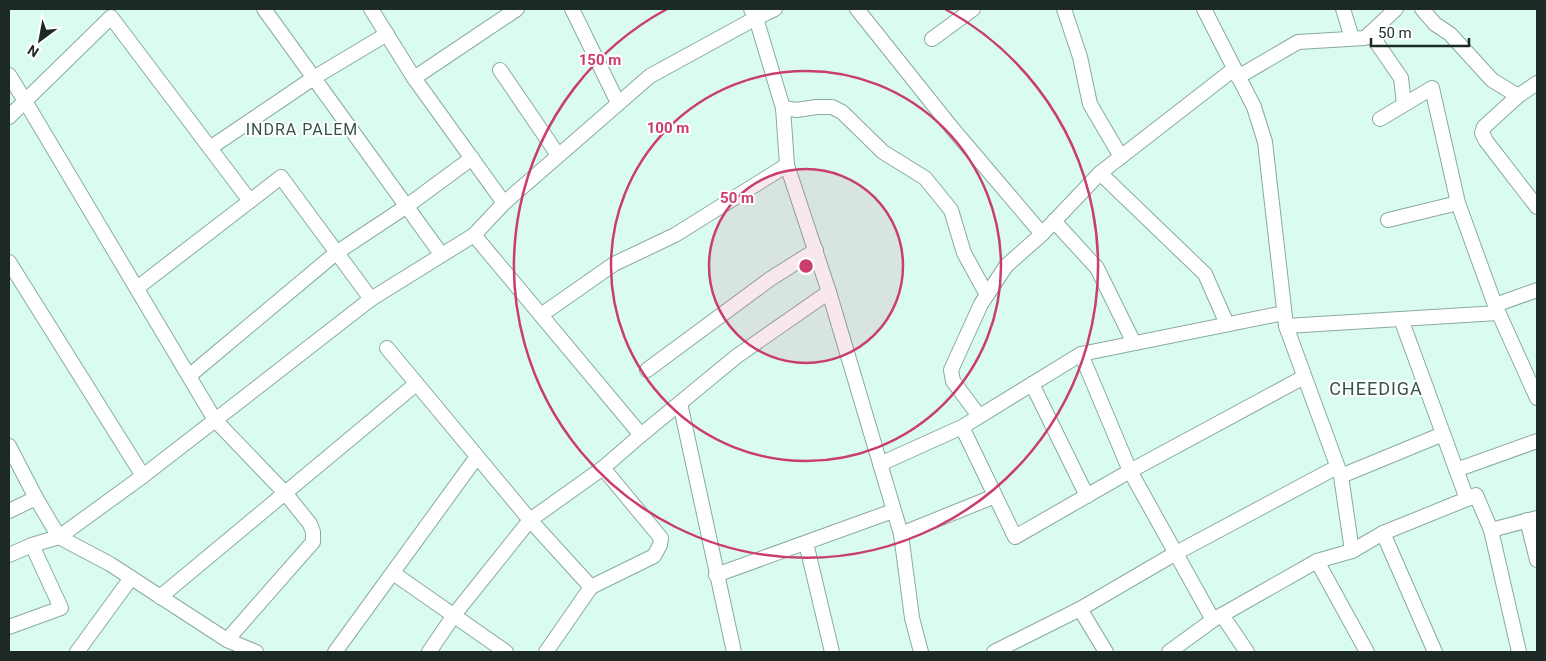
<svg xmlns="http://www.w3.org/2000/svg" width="1546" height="661" viewBox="0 0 1546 661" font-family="Roboto,sans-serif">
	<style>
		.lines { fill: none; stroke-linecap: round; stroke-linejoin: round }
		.minor-casing { stroke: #8aaa9f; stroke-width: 16 }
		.minor { stroke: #fff; stroke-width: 14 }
		.ring { fill: none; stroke: #c93d6f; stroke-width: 2.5 }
		.labels { text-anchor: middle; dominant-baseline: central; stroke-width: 4; stroke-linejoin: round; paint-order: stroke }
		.neighbourhood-label { font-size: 16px; letter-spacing: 1px; fill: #365349; stroke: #fff }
		.quarter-label { font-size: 18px; letter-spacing: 1px; fill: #365349; stroke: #fff }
		.centre { fill: #c93d6f; stroke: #fff; stroke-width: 2.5 }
		.ring-label { font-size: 15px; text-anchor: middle; font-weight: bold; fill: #c93d6f; stroke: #fff; stroke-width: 4; stroke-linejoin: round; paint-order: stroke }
	</style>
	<rect width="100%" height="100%" fill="#dafcf0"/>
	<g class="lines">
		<defs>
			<g id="minor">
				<path d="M264,9L441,254"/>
				<path d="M371,9L414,78L504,203"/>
				<path d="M572,9L618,103"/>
				<path d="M751,9L756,18L775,9"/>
				<path d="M857,9L952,128L1042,234L1100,173L1234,69"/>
				<path d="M1064,9L1080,57L1090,104L1121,157"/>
				<path d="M1204,9L1254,107L1265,142L1286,326"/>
				<path d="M1343,9L1352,38"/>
				<path d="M1422,9L1435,24L1450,34L1492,80L1518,96"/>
				<path d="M1370,33L1401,78L1404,104"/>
				<path d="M932,39L973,9"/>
				<path d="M500,70L558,155"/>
				<path d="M9,75L25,101L9,117"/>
				<path d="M1238,77L1298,42L1365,38L1396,9"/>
				<path d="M414,78L517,9"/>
				<path d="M1537,83L1518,96L1484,127L1482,133L1486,141L1537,207"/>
				<path d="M783,108L797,110L816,107H832L842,112L883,152L925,178L951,210L964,253L987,295"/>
				<path d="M1380,119L1432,88L1458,203L1495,305"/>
				<path d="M210,148L315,77L387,34"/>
				<path d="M1100,173L1205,274L1227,324"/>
				<path d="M1388,220L1458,203"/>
				<path d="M1054,221L1097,268L1134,343"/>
				<path d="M474,235L641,435L737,356L829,292"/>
				<path d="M9,262L143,476"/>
				<path d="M137,288L250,201"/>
				<path d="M1537,290L1495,305L1537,398"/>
				<path d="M541,315L614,264L675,235L787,165"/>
				<path d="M1401,319L1467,499"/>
				<path d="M387,348L530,520L603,468L641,435"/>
				<path d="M1081,354L1284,313"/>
				<path d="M647,370L770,279L816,250"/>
				<path d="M189,376L336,253L407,206L472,158"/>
				<path d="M1032,384L1087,496"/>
				<path d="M680,403L734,652"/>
				<path d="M979,416L953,381L951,370L981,304L1006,266L1042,234"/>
				<path d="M9,446L36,498L59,537L143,476L371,299L474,235L504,203L650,76L756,18L783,108L787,165L829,292L901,534L912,618L921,652"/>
				<path d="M880,464L962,427L1081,354L1130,471L1015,537L962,427"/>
				<path d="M1456,470L1537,441"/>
				<path d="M1341,476L1443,434"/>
				<path d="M9,511L36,498"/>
				<path d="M1527,520L1537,560"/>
				<path d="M1491,530L1519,652"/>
				<path d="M1383,533L1435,652"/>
				<path d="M901,534L995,496"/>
				<path d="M806,543L832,652"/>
				<path d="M1352,551L1341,476L1286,326L1498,313"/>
				<path d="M9,555L32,545L59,537L110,564L227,640L313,542V532L310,524L286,494L215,420L25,101L111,17L250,201L281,177L371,299"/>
				<path d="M1317,561L1367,652"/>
				<path d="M393,573L506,652"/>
				<path d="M716,575L893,511"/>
				<path d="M591,587L654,556L660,545L661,538L603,468"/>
				<path d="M160,597L416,384"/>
				<path d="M1080,609L1106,652"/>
				<path d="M1222,615L1247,652"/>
				<path d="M1213,620L1130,471L1304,377"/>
				<path d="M9,627L61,608L32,545"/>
				<path d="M227,640L256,652"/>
				<path d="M77,652L131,578"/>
				<path d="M335,652L476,458"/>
				<path d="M429,652L454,615L530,520L591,587L546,652"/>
				<path d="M994,652L1080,609L1176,553L1337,467"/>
				<path d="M1169,652L1213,620L1317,561L1352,551L1383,533L1467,499L1476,495L1491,530L1537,518"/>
			</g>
		</defs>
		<use href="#minor" class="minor-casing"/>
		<use href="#minor" class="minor"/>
	</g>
	<circle cx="806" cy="266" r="97" fill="#c93d6f" fill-opacity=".12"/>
	<g class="ring">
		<circle cx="806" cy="266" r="97"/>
		<circle cx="806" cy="266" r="195"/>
		<path d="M945 9A292 292 0 1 1 667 9"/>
	</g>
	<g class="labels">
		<g class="neighbourhood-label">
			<text x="302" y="129">INDRA PALEM</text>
		</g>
		<g class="quarter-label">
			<text x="1376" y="388">CHEEDIGA</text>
		</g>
	</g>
	<circle cx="806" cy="266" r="8" class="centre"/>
	<g class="ring-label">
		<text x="600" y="65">150 m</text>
		<text x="668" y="133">100 m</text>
		<text x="737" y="203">50 m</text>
	</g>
	<rect width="1546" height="661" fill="none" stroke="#1c2924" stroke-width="20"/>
	<g transform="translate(40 40) rotate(212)" stroke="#ffffff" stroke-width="4" paint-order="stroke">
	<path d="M0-4L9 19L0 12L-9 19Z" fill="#1c2924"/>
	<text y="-8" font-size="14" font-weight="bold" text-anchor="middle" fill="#1c2924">N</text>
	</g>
	<path d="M1371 38v8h98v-8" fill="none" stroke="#1c2924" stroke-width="2.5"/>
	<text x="1378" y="38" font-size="15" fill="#1c2924" stroke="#ffffff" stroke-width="4" paint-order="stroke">50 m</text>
</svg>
